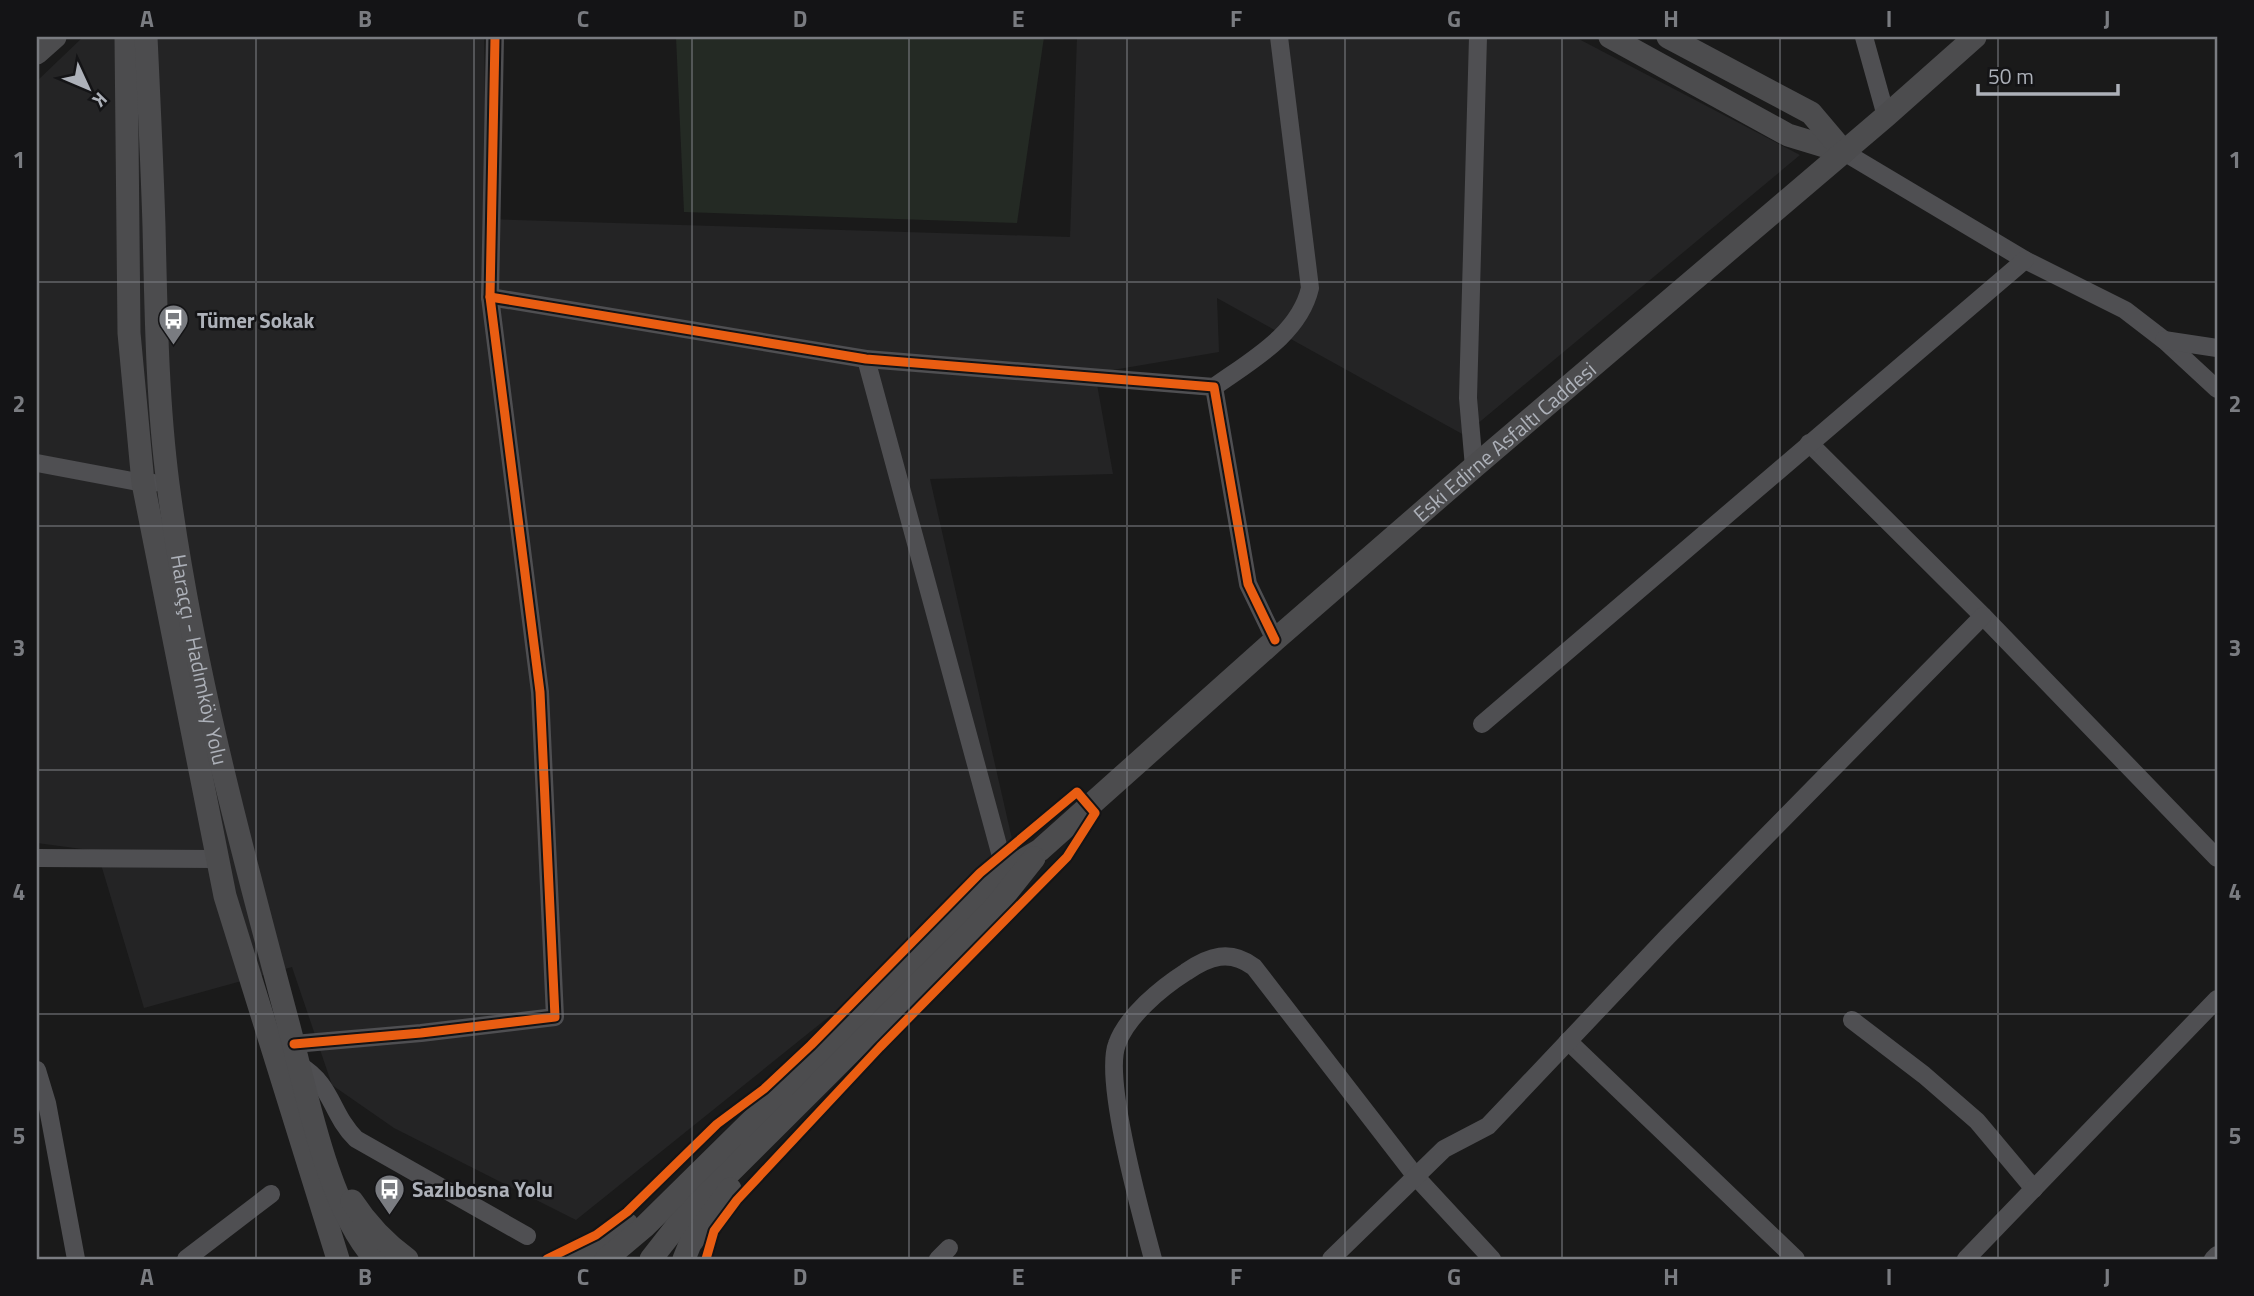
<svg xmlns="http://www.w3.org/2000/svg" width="2254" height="1296" viewBox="0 0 2254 1296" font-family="'Titillium Web',sans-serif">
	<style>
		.built { fill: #242425 }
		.green { fill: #242a24 }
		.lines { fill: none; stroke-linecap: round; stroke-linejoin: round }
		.minor { stroke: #4f4f52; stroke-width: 18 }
		.major { stroke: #4c4c4e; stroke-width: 23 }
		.cycleway-casing { stroke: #141416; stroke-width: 13 }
		.cycleway { stroke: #e95d12; stroke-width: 9 }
		.grid { fill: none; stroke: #7a7c81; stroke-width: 2; stroke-opacity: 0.55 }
		.labels { text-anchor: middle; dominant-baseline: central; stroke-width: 5; stroke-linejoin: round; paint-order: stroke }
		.poi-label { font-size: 21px; font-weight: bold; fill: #adb1b9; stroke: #141416; text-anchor: start }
		.street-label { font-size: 21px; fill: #adb1b9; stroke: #141416 }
		.neatline { fill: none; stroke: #7a7c81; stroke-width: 2.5 }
		.grid-label { font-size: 23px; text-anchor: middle; font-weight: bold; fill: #7a7c81 }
	</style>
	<rect width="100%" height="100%" fill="#1a1a1a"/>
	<path class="built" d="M83,37H484L487,219L1070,237L1077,37H1575L1800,155L1464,435L1217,298L1219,352L1095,373L1113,474L930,479L1017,861L948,921L576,1220L394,1128L332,1085L292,967L144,1008L97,851L37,843V81Z"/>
	<path class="green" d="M676,37H1044L1017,223L684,212Z"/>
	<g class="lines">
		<g class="minor">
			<path d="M1864,37L1886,116"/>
			<path d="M1844,152L2025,260L2125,310L2164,340L2217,389"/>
			<path d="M490,297L866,359L1214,387L1248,584L1275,640"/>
			<path d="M2164,340L2217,348"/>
			<path d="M866,359L1005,871"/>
			<path d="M1214,387C1250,361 1299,335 1310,288L1279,37"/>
			<path d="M1809,443L1983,616L2217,858"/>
			<path d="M37,463L143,483H154"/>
			<path d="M1474,467L1468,398L1478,37"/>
			<path d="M1482,724L2025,260"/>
			<path d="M37,858L216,859"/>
			<path d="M1852,1020L1924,1075L1977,1121L2034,1189"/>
			<path d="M1568,1041L1796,1259"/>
			<path d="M294,1044L421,1033L555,1017L540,692L490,297L495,37"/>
			<path d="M299,1065C333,1085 330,1113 356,1139L527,1236"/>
			<path d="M37,1070L47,1103L76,1259"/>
			<path d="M186,1259L271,1194"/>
			<path d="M938,1259L949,1248"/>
			<path d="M1153,1259C1142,1218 1103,1080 1117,1044C1127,1016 1161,988 1186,972C1209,956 1230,949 1254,967L1417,1178L1492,1259"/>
			<path d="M1331,1259L1444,1149L1488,1126L1667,937L1983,616"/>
			<path d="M1966,1259L2217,999"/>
			<path d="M2213,1259L2217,1255"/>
		</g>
		<g class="major">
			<path d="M126,37L129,333L143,483L225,896L338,1259"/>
			<path id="s1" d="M146,37C149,100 152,163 154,226C156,311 157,399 168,484C192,665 240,843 287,1019C306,1089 327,1206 375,1259"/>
			<path d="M1610,37L1788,135L1844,152"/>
			<path d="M1668,37L1811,113L1844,152"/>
			<path d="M37,53L55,37"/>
			<path d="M352,1201C367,1224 385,1243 407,1259"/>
			<path d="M568,1259L613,1236L627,1224"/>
			<path id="s2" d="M606,1259L644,1227L1005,871L1040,850L1275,640L1474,467L1886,116L1975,37"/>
			<path d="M651,1259L676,1227L702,1200L992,911L1034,858"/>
			<path d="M684,1259L690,1244L730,1189"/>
		</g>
		<defs>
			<g id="cycleway">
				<path d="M490,297L866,359L1214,387L1248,584L1275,640"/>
				<path d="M294,1044L421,1033L555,1017L540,692L490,297L495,37"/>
				<path d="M547,1259L596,1235L627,1212L717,1124L764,1089L811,1045L980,873L1077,792L1095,813L1067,857L880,1047L737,1200L714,1231L706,1259"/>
			</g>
		</defs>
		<use href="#cycleway" class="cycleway-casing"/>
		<use href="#cycleway" class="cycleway"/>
	</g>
	<path class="grid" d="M256,37V1259M474,37V1259M692,37V1259M909,37V1259M1127,37V1259M1345,37V1259M1562,37V1259M1780,37V1259M1998,37V1259M37,282H2217M37,526H2217M37,770H2217M37,1014H2217"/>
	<defs>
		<symbol id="bus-pin" viewBox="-11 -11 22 30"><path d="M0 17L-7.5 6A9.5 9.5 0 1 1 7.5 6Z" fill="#7a7c81" stroke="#141416"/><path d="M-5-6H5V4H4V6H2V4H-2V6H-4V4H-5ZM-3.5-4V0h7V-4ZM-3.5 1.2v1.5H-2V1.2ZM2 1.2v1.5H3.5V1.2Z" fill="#fff"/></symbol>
	</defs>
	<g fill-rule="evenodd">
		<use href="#bus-pin" x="156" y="302" width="35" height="47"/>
		<use href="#bus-pin" x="372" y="1172" width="35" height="47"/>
	</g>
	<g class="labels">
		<g class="poi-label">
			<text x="197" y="320">Tümer Sokak</text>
			<text x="412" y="1189">Sazlıbosna Yolu</text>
		</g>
		<g class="street-label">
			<text stroke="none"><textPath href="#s2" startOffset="1216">Eski Edirne Asfaltı Caddesi</textPath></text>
			<text stroke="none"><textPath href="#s1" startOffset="626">Haraççı - Hadımköy Yolu</textPath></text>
		</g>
	</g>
	<rect width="2254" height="1296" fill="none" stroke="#141416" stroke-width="77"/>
	<g transform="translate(88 88) rotate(134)" stroke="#141416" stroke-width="5" paint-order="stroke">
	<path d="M0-5L12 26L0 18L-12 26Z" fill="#adb1b9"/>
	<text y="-10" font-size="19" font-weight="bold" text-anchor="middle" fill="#adb1b9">K</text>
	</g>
	<path d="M1978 84v10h140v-10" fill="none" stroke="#adb1b9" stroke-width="3.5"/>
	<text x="1988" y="84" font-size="21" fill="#adb1b9" stroke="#141416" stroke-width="5" paint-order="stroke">50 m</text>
	<rect x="38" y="38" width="2178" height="1220" class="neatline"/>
	<g class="grid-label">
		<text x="147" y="27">A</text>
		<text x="365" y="27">B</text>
		<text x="583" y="27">C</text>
		<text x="800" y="27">D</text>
		<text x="1018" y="27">E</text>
		<text x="1236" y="27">F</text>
		<text x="1454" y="27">G</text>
		<text x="1671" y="27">H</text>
		<text x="1889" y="27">I</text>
		<text x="2107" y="27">J</text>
		<text x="19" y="168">1</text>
		<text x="2235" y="168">1</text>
		<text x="19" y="412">2</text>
		<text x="2235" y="412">2</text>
		<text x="19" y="656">3</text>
		<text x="2235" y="656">3</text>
		<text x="19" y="900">4</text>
		<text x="2235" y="900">4</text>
		<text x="19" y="1144">5</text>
		<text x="2235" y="1144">5</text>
		<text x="147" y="1285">A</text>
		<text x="365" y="1285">B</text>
		<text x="583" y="1285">C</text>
		<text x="800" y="1285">D</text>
		<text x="1018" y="1285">E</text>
		<text x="1236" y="1285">F</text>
		<text x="1454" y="1285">G</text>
		<text x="1671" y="1285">H</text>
		<text x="1889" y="1285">I</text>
		<text x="2107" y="1285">J</text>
	</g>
</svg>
